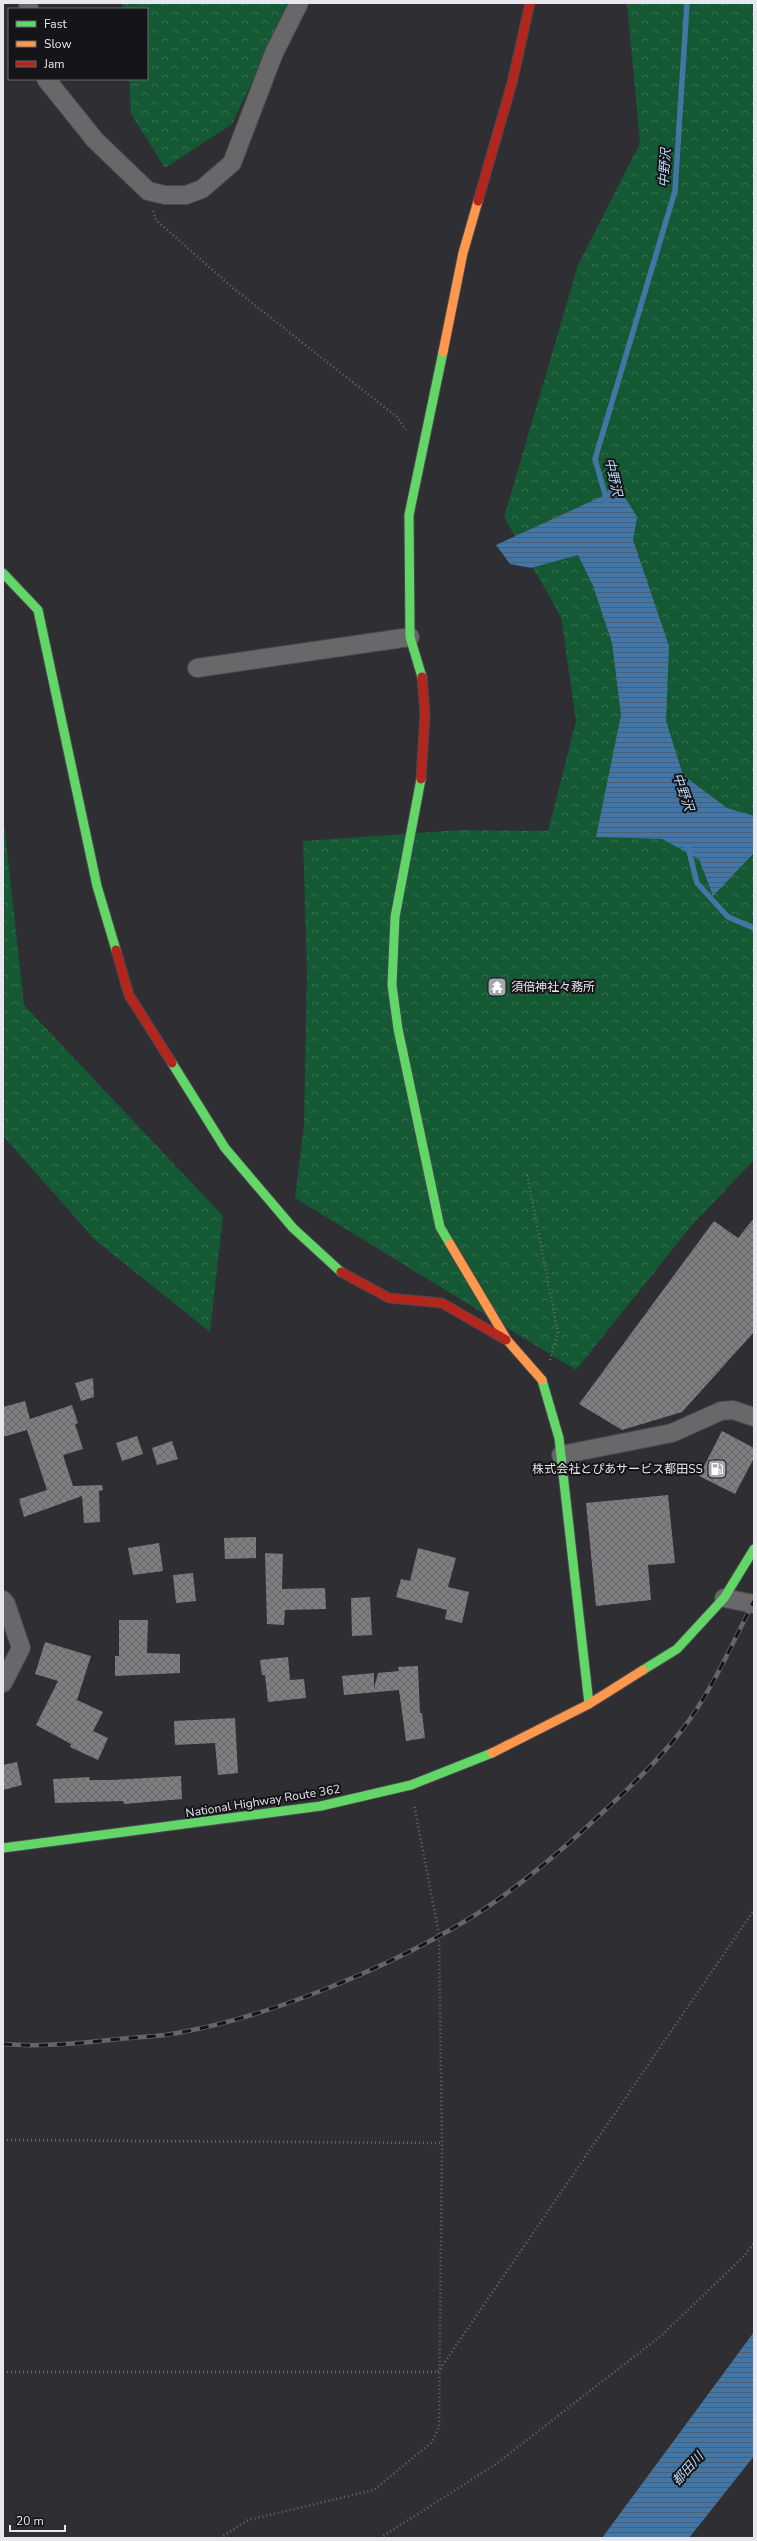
<svg xmlns="http://www.w3.org/2000/svg" width="757" height="2541" viewBox="0 0 757 2541" font-family="'Nunito Sans','Noto Sans JP',sans-serif">
	<style>
		.forest { fill: url(#forest-crowns) }
		.water { fill: url(#water-rules) }
		.lines { fill: none; stroke-linecap: round; stroke-linejoin: round }
		.stream { stroke: #4476a5; stroke-width: 5.5 }
		.building { fill: url(#building-cross-hatch) }
		.street-casing { stroke: #49494d; stroke-width: 20 }
		.fast-casing { stroke: #49494d; stroke-width: 11 }
		.slow-casing { stroke: #49494d; stroke-width: 11 }
		.jam-casing { stroke: #49494d; stroke-width: 11 }
		.path { stroke: #6a6a6e; stroke-width: 2.5; stroke-dasharray: 1 3; stroke-linecap: butt }
		.street { stroke: #68686b; stroke-width: 18 }
		.fast { stroke: #63d668; stroke-width: 9 }
		.slow { stroke: #ff974d; stroke-width: 9 }
		.jam { stroke: #b3261e; stroke-width: 9 }
		.rail-casing { stroke: #65656a; stroke-width: 4.5 }
		.rail { stroke: #151519; stroke-width: 3; stroke-dasharray: 9; stroke-linecap: butt }
		.labels { text-anchor: middle; dominant-baseline: central; stroke-width: 4; stroke-linejoin: round; paint-order: stroke }
		.poi-label { font-size: 12px; fill: #e7e7ed; stroke: #151519; text-anchor: start }
		.street-label { font-size: 12px; fill: #e7e7ed; stroke: #151519 }
		.water-label { font-size: 13px; font-style: italic; fill: #bbd9f6; stroke: #151519 }
	</style>
	<defs>
		<pattern id="forest-crowns" width="20" height="18" patternUnits="userSpaceOnUse"><rect width="20" height="18" fill="#145834"/><path d="M2 6a3 3 0 1 1 6 0M12 15a3 3 0 1 1 6 0" fill="none" stroke="#367052"/></pattern>
		<pattern id="water-rules" width="6" height="5" patternUnits="userSpaceOnUse"><rect width="6" height="5" fill="#4476a5"/><path d="M0 2.5h6" fill="none" stroke="#44607b"/></pattern>
		<pattern id="building-cross-hatch" width="8" height="8" patternUnits="userSpaceOnUse"><rect width="8" height="8" fill="#7f7d7f"/><path d="M0 0l8 8M0 8l8-8" fill="none" stroke="#686769"/></pattern>
	</defs>
	<rect width="100%" height="100%" fill="#2e2e33"/>
	<g class="forest">
		<path d="M122,3H290L232,124L165,168L131,114L129,79H147V9H123Z"/>
		<path d="M627,3H754V1160L692,1225L576,1370L295,1198L304,1125L307,970L303,841L461,830L548,831L576,721L561,617L504,517L578,265L640,143Z"/>
		<path d="M3,814L24,1005L223,1216L210,1332L95,1240L3,1136Z"/>
	</g>
	<g class="water">
		<path d="M612,476L637,517L633,540L669,646L666,721L683,775L727,808L754,816V853L713,896L699,859L662,839L596,837L621,715L612,643L593,586L578,555L531,568L510,564L496,545L607,494Z"/>
		<path d="M754,2332V2456L689,2538H602Z"/>
	</g>
	<g class="lines">
		<g class="stream">
			<path d="M607,501L595,459L675,191L687,3"/>
			<path d="M688,847L697,883L728,917L754,928"/>
		</g>
	</g>
	<g class="building">
		<path d="M754,1218V1332L682,1412L622,1430L579,1404L714,1221L738,1238Z"/>
		<path d="M93,1378L94,1397L81,1401L75,1383Z"/>
		<path d="M25,1401L30,1419L72,1405L78,1423L75,1424L83,1449L63,1455L73,1486L102,1485L103,1490L99,1491L100,1522L84,1523L82,1496L24,1517L19,1499L47,1490L27,1430L3,1437V1407Z"/>
		<path d="M722,1431L754,1448V1458L735,1494L699,1476Z"/>
		<path d="M137,1436L143,1454L122,1461L116,1443Z"/>
		<path d="M172,1441L178,1459L157,1465L152,1448Z"/>
		<path d="M668,1495L675,1563L648,1565L651,1600L596,1606L586,1503Z"/>
		<path d="M256,1537V1558L225,1559L224,1538Z"/>
		<path d="M159,1543L163,1571L133,1575L128,1548Z"/>
		<path d="M418,1548L456,1558L448,1587L469,1592L462,1623L445,1619L447,1610L396,1597L401,1579L410,1581Z"/>
		<path d="M265,1553L283,1554L282,1589L325,1588L326,1609L285,1610L284,1625L267,1624Z"/>
		<path d="M193,1573L196,1601L176,1603L173,1575Z"/>
		<path d="M370,1597L372,1635L352,1636L351,1598Z"/>
		<path d="M119,1620H148L147,1653L180,1654V1673L115,1676V1656H119Z"/>
		<path d="M45,1642L91,1656L77,1700L103,1712L93,1731L108,1738L98,1760L70,1747L71,1744L36,1725L58,1681L35,1674Z"/>
		<path d="M288,1657L290,1680L304,1679L306,1698L268,1702L265,1675H262L260,1660Z"/>
		<path d="M418,1666L420,1713H422L425,1738L406,1741L399,1690L344,1695L342,1676L374,1673V1688L378,1673L399,1671L398,1667Z"/>
		<path d="M235,1718L238,1773L218,1775L215,1743L175,1745L174,1721Z"/>
		<path d="M17,1762L22,1785L3,1790V1765Z"/>
		<path d="M181,1776L182,1799L124,1804L123,1801L55,1803L53,1779L90,1777L89,1780H111Z"/>
	</g>
	<g class="lines">
		<defs>
			<g id="street">
				<path d="M28,3L29,9"/>
				<path d="M46,79L95,140L148,191L165,195H186L202,189L232,163L274,53L299,3"/>
				<path d="M197,668L410,637"/>
				<path d="M561,1455L672,1433L721,1411L733,1410L754,1417"/>
				<path d="M724,1598L754,1604"/>
				<path d="M3,1600L6,1604L21,1648L3,1683"/>
			</g>
			<g id="fast">
				<path d="M3,573L38,610L97,886L116,950"/>
				<path d="M422,677L410,637L409,515L443,352"/>
				<path d="M421,779L395,917L392,985L398,1029L440,1227L450,1244"/>
				<path d="M172,1063L225,1148L293,1228L341,1272"/>
				<path d="M542,1380L559,1438L589,1704"/>
				<path d="M643,1670L677,1649L724,1598L754,1549"/>
				<path d="M3,1848L321,1806L411,1785L492,1753"/>
			</g>
			<g id="slow">
				<path d="M443,352L463,253L478,201"/>
				<path d="M450,1244L507,1340L542,1380"/>
				<path d="M492,1753L589,1704L643,1670"/>
			</g>
			<g id="jam">
				<path d="M478,201L512,83L530,3"/>
				<path d="M421,779L425,713L422,677"/>
				<path d="M116,950L129,995L172,1063"/>
				<path d="M341,1272L389,1298L442,1303L506,1340"/>
			</g>
		</defs>
		<use href="#street" class="street-casing"/>
		<use href="#fast" class="fast-casing"/>
		<use href="#slow" class="slow-casing"/>
		<use href="#jam" class="jam-casing"/>
		<g class="path">
			<path d="M153,211L156,220L233,288L397,417L406,430"/>
			<path d="M527,1175L558,1332L550,1360"/>
			<path d="M3,2140L442,2143"/>
			<path d="M3,2372H438"/>
			<path d="M438,2372L754,1910"/>
			<path d="M220,2538L248,2520L374,2490L432,2442L439,2427L442,2143L439,1934L414,1805"/>
			<path d="M380,2538L496,2464L662,2335L745,2255L754,2243"/>
		</g>
		<use href="#street" class="street"/>
		<use href="#fast" class="fast"/>
		<use href="#slow" class="slow"/>
		<use href="#jam" class="jam"/>
		<defs>
			<path id="rail" d="M3,2044C38,2047 75,2044 109,2040C128,2038 147,2037 165,2035C260,2021 384,1970 467,1920C515,1891 560,1852 601,1814C629,1788 658,1761 682,1730C712,1691 732,1644 754,1601"/>
		</defs>
		<use href="#rail" class="rail-casing"/>
		<use href="#rail" class="rail"/>
	</g>
	<defs>
		<symbol id="temple-square" viewBox="-11 -11 22 22"><rect x="-9" y="-9" width="18" height="18" rx="4" fill="#a6a6ac" stroke="#151519"/><path d="M0-6L5-2H3V0L6.5 2.5H4V6H1.5V3h-3V6H-4V2.5H-6.5L-3 0V-2H-5Z" fill="#fff"/></symbol>
		<symbol id="fuel-square" viewBox="-11 -11 22 22"><rect x="-9" y="-9" width="18" height="18" rx="4" fill="#a6a6ac" stroke="#151519"/><path d="M-5.5-6h7V0h2V4h1.3V-2.5L3-4.5l.8-.8L6-3V5H2.5V1h-1V6h-7ZM-4.2-4.7v3.2H.2V-4.7Z" fill="#fff"/></symbol>
	</defs>
	<g fill-rule="evenodd">
		<use href="#temple-square" x="486" y="976" width="22" height="22"/>
		<use href="#fuel-square" x="706" y="1458" width="22" height="22"/>
	</g>
	<g class="labels">
		<g class="poi-label">
			<text x="511" y="987">須倍神社々務所</text>
			<text x="703" y="1469" text-anchor="end">株式会社とぴあサービス都田SS</text>
		</g>
		<g class="street-label">
			<text transform="translate(263 1801) rotate(-9)">National Highway Route 362</text>
		</g>
		<g class="water-label">
			<text transform="translate(665 168) rotate(-86)">中野沢</text>
			<text transform="translate(613 477) rotate(77)">中野沢</text>
			<text transform="translate(683 792) rotate(71)">中野沢</text>
			<text transform="translate(688 2469) rotate(-48)">都田川</text>
		</g>
	</g>
	<rect width="757" height="2541" fill="none" stroke="#e7e7ed" stroke-width="8"/>
	<rect x="8" y="8" width="140" height="72" fill="#151519" stroke="#69696e"/>
	<rect x="16" y="21" width="20" height="6" fill="#63d668" stroke="#69696e"/>
	<text x="44" y="28" font-size="12" fill="#e7e7ed">Fast</text>
	<rect x="16" y="41" width="20" height="6" fill="#ff974d" stroke="#69696e"/>
	<text x="44" y="48" font-size="12" fill="#e7e7ed">Slow</text>
	<rect x="16" y="61" width="20" height="6" fill="#b3261e" stroke="#69696e"/>
	<text x="44" y="68" font-size="12" fill="#e7e7ed">Jam</text>
	<path d="M10 2525v6h55v-6" fill="none" stroke="#e7e7ed" stroke-width="2"/>
	<text x="16" y="2525" font-size="12" fill="#e7e7ed" stroke="#151519" stroke-width="3" paint-order="stroke">20 m</text>
</svg>
